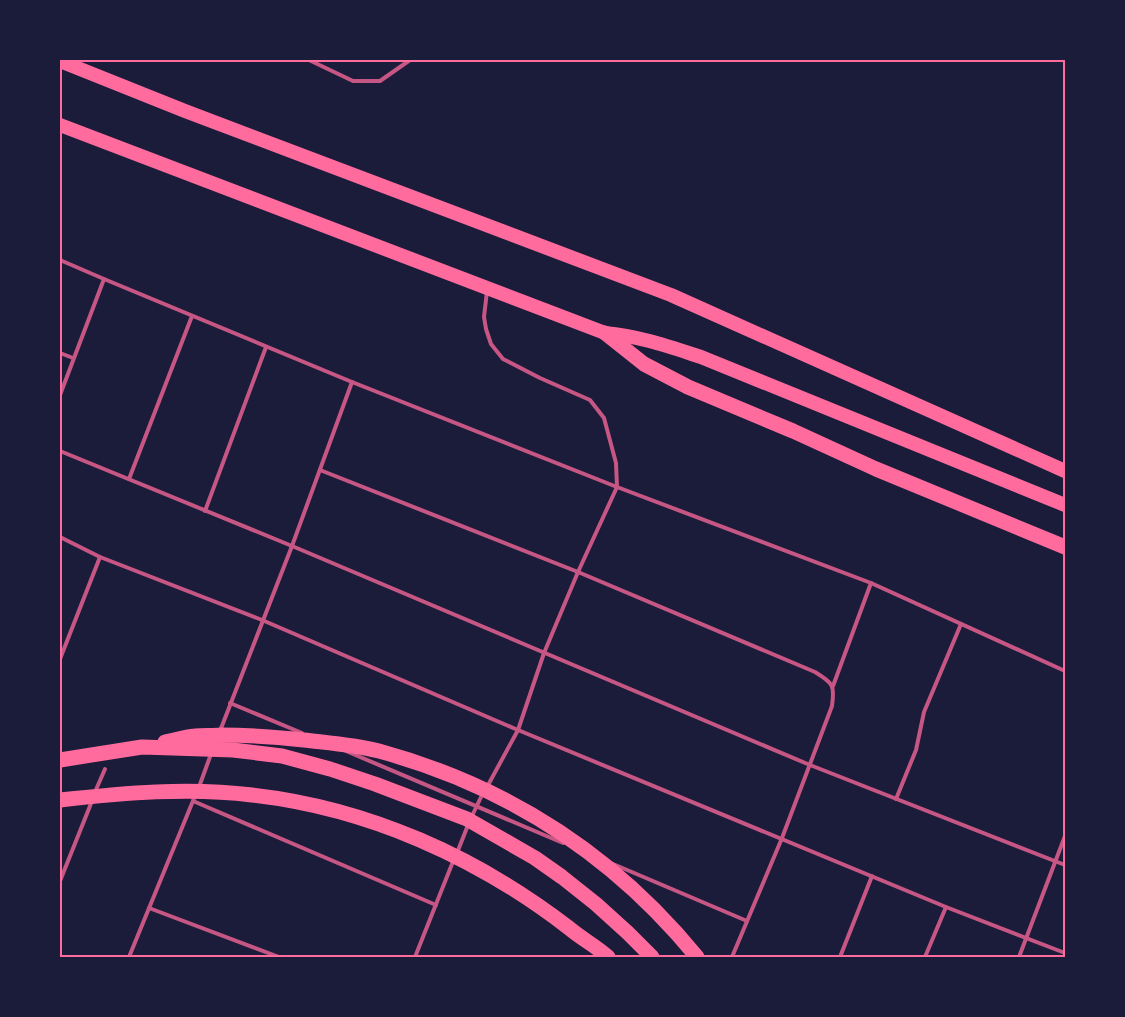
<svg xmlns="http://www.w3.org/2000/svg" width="1125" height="1017" viewBox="0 0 1125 1017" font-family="'Golos Text',sans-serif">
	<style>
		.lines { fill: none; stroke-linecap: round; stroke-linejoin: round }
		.service { stroke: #c65784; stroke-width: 4 }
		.trunk { stroke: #ff6b9d; stroke-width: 14 }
		.motorway { stroke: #ff6b9d; stroke-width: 15 }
		.neatline { fill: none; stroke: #ff6b9d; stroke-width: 2 }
	</style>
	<rect width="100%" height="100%" fill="#1b1b3a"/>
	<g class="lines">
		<g class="service">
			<path d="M309,60L353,81H380L410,60"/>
			<path d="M60,260L104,279L60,395"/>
			<path d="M104,279L352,382L617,487L871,583L1065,671"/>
			<path d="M60,353L73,358"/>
			<path d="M60,451L292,546L810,765L1065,865"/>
			<path d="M320,470L578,572L815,672C833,683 835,685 832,706L782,838L732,957"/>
			<path d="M129,479L192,316"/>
			<path d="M205,511L266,347"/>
			<path d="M60,537L100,557L262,620L518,730L946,907L1065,953"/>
			<path d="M60,659L100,557"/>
			<path d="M833,686L871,583"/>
			<path d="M230,703L302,733"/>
			<path d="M220,731L292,546L352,382"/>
			<path d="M346,751L563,843"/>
			<path d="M199,787L211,754"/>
			<path d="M487,787L518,730L544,653L578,572L617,487L616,463L604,418L590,400L540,378L503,359L491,344L486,329L484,317L487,291"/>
			<path d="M95,792L105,769"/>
			<path d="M896,799L916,750L924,712L961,624"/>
			<path d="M193,801L436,905"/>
			<path d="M471,818L483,793"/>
			<path d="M457,853L468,825"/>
			<path d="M613,864L747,921"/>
			<path d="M60,881L92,801"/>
			<path d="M149,908L279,957"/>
			<path d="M129,957L195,796"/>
			<path d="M415,957L454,859"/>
			<path d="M840,957L872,876"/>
			<path d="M925,957L946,907"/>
			<path d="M1019,957L1065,836"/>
		</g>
		<g class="trunk">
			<path d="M60,61L185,111L671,295L1065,471"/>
			<path d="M60,125L605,333C639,336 670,347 701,357L1065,505"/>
		</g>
		<g class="motorway">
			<path d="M605,333L644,364L688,387L793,431L876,469L1065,547"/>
			<path d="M165,742C175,740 185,737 195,736C203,735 213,736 221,735C249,735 276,737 304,740C329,743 355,745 379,751C507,786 613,854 697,957"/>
			<path d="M60,760L142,747L233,750L282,756L330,769L375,784L467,819L535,858L562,877L596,904L628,933L652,957"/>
			<path d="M60,800C124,793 188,787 252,795C368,808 477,857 569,928C582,939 596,946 608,957"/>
		</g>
	</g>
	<rect width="1125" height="1017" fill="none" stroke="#1b1b3a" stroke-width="122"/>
	<rect x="61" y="61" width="1003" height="895" class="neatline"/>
</svg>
